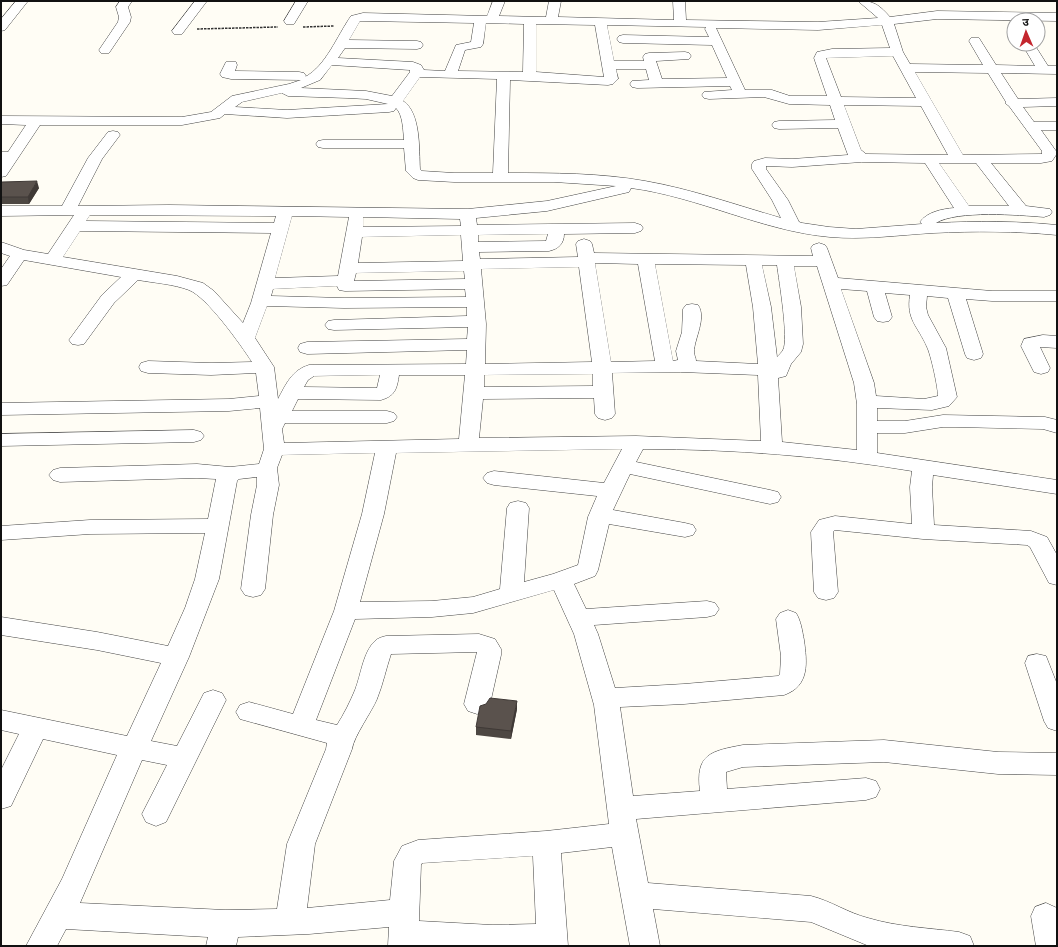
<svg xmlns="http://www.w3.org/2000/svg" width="1058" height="947" viewBox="0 0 1058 947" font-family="'Times New Roman','Noto Sans Devanagari',serif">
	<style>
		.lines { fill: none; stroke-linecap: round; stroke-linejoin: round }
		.minor-casing { stroke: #444; stroke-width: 1 }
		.path { stroke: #333; stroke-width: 1.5; stroke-dasharray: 2.5 1; stroke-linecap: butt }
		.minor { fill: #fff; fill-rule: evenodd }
		.wall { fill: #4d4742 }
		.shaded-wall { fill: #3f3936 }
		.building { fill: #5a524d; stroke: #3f3936 }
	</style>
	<rect width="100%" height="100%" fill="#fffdf5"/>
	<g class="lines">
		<defs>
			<g id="minor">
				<path d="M16,1H28L5,30L1,31V19Z"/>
				<path d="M120,1H132L128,7L131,17L130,22L109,53H101L99,50L118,22L119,17L116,7Z"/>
				<path d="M195,1H207L182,34H174L172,31Z"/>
				<path d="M296,1H308L294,24H286L284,21Z"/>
				<path d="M493,1H505L499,16L546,17L549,1H561L558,17L674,20L673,1H685L686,20L818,22L878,18L858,1C875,1 879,5 890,17L937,11L1057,13V21L937,19L894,24L903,52L910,64L983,65L969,41L971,38H979L996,65L1035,66L1022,44H1034L1048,66H1057V74L1001,73L1018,99L1057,98V106L1023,107L1034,122H1057V130H1041L1056,151V155L1052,161L1041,163H991L1026,206L1050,209L1052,212L1050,215L1044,217C1019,215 957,210 936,223C977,221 1017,221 1057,225V235C1015,231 975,231 933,233C899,235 865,240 830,237C762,231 699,197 631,188L629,192L547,211L476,218L477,225L635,223L641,225L643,228L641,231L635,233L564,234C564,244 558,249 549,251L479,252L480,259L578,257L576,244L578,241L584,239L590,241L592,244L594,253L813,256L811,248L813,245L819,243L825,245L827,248L838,278L992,291H1057V301H992L966,299L983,354L981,358L974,360L967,358L965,354L948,298L927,296L926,307L928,315L946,348L957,397L949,406L932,410L877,408V421H905L943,415L1045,417L1057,420V433L1043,429L956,427H943L905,433H877V453L1057,480V494L933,475L932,487L934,525L1031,531L1047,537L1057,555V585L1049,583L1030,547L1027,545L923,539L835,530L833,532L838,592L834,598L826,600L818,598L814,592L811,532L819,520L835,516L912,524L910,487L912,471C823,456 733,449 643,449L636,462L770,490L778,492L781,497L778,502L770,504L630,474L613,510L685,523L693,525L696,530L693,535L685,537L609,524L598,570L595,576L574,584L586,609L707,601L715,603L719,609L715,615L707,617L594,625L598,634L615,688L684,684L778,676L780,674L781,656L776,619L780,613L788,610L796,613C801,621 802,630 804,640C807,662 810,686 784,695L684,704L620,707L633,796L700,791C695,754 711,751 743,745L884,740L998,752L1057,753V775L998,774L884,762L743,767L726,772L727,789L866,778L876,781L880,789L876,797L866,800L636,819L648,883L811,896C831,901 848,913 868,918C898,927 929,928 959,932L970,936L974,946H869L811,922L653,909L660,946H630L612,847L561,853L568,946H388L389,927L309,934L238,937L236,946H206L208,937L66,929L57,946H26L62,879L117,755L43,739L11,806L1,809V770L19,734L1,730V710L127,736L161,663L97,650L1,635V617L97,632L168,646L185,608L195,579L205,533L90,534L1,540V526L90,520L208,519L216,479L197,478L60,482L53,480L49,475L53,470L60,468L197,464L230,467L259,464L264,449L260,408L229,411L1,415V403L229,399L259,396L256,373L211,375L148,373L141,371L139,367L141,363L148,361L211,363L252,362C241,345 207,297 189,290C173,284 155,283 138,280L114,303L84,344L78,345L72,344L69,340L72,336L102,295L121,277L24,260L7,285L1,286V269L10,256L1,253V242L24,250L48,254L74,215L1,216V206H62L88,158L108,132L113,131L118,132L120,135L102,159L78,206L169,205L468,209L547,201L616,186L554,182H454L418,180L413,178L406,171L404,148H323L318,147L316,144L318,141L323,140H404C403,130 403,115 396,108L394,111L389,112L287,118L225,114L220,118L182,125H40L6,176L1,177V152H8L26,125L1,124V116L182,117L211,112L232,96L289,84L301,80L231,79L222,77L220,74L226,62H236L237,65L235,71L299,72L304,73L306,76L305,77C326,66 337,36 351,16L363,13L487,16ZM360,21H363L474,23L471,42L456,45L445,71L424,70L421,65L413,62L338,58L345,48L417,49L421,48L423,45L421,42L417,41L349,40ZM486,23L524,24L523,72L458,71L465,50L481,47L483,44ZM536,24L595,25L604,77L536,72ZM607,25L706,27L705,29L709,37L623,35L619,36L617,39L619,42L623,43L712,45L727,78L662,79L656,61L689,59L691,56L689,53L685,52L649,53L645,54L643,57L644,61H614ZM882,25L890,48L832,49L817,52L814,58L827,96H790L772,90H745L716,28L818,30ZM893,56L916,98L841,97L826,58ZM332,65L410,70V72L392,96L366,91L301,88L320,80ZM616,69H646L649,80L632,81L630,84L632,87L637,88L730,86L732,90L704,92L702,95L704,98L709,99L764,97L789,104L830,105L835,120L779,121L774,122L772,125L774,128L779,129L838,128L848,155L792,159L765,158L754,161L752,164V169L772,200L781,218C736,205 691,189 645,181C600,173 553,173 508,173L510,80L608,85L613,84L618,79ZM915,72L988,73L1006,102L1005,103L1009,106L1042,151V154L963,155ZM420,77L497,79L493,173H454L422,171L420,169C419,150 421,112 403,101ZM282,93L288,96L348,98L366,99L388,104L287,110L235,107L242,102ZM844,105L921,106L948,155L866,154L861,150ZM862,162L925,163L954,208C942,209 927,212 920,222L922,224L856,229L829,227L802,223L799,222L788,200L766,169V166L792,167ZM939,163H976L1009,206H969ZM90,215L276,216L274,223L86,221ZM292,216L349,217L338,276L275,278ZM363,217L460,219L461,226L363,227ZM80,231L271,233L251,303L243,323L214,291L203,283L177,276L63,257ZM548,234L546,241L478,242V235ZM461,235L463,261L358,263L362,237ZM595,263L638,264L655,361L611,362ZM655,264L746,265L753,307L758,364L696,361C696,358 694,355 694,352C694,339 707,318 698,305L692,304L686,305L683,309L682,332L676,351L678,360L673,361ZM762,265H777C779,280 789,340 783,350C782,352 779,355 777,357L771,307ZM794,266H817L854,383L857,404V450L782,442L778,378L786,376L791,364L801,352L803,344L801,307ZM579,267L592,362L485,364L486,324L481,269ZM464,271L465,279L354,281L356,273ZM337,286L339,290L345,291L465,289L466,297L344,298L271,296L273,289ZM841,289L867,291L874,317L877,321L883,322L889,321L892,317L885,293L910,295C906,320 918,326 927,347C931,355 938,388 938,396L924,399L876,396L874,383ZM267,306L344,308L467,307V316L334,320L328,321L325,325L328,329L334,330L468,327L467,339L307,342L300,344L298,348L300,352L307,354L467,350L466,364L309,365C292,370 286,384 278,399L274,367L255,338ZM681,372L758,375L761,441L636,436L479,438L483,399L594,398L595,414L598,418L605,420L612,418L615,414L612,373ZM593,374V386L484,387V375ZM380,375L377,388L304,387L308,380L314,376ZM399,375H465L459,439L284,443L282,429L285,423H387L394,421L397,417L394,413L387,411H292L298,399L381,400C395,396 397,389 399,375ZM622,449L604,483L494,471L487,473L483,478L487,483L494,485L597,496L588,517L578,565L553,574L524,582L529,508L526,503L518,501L510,503L507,508L500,589L473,597L432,601L360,602L384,514L396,453ZM375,453L362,514L334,611L293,714L249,702L240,705L236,712L240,719L327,743L326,749L287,844L277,909L225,910L80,903L142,760L167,765L142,814L146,822L156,826L166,822L226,700L222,693L213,690L204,693L177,746L151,741L189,657L219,579L237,481L239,479L257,477V485L251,515L241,589L245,595L253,597L261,595L265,589L273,515L279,485L277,468L282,455ZM554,590L574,634L594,705L609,824L546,831L418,840L402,846L394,861L390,900L307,908L315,844L352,749C354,736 371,713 377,699C383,684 386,669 391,654L477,652L464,704L468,711L477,714L486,711L490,704L501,655V649L495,639L479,634L386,636C382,637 378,638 375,641C363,652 361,675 355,690C350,702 344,714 337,725L316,720L355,619L432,617L473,613ZM533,856L536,924L492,925L419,921L421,864L423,863Z"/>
				<path d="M1043,335L1057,336V348L1040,347L1050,368L1048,372L1041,374L1034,372L1021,346L1024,339Z"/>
				<path d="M194,430L201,432L204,436L201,440L194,442L1,446V434Z"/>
				<path d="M1037,654L1046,656L1057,684V731L1048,728L1044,721L1025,663L1028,656Z"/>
				<path d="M1046,903L1057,908V946H1036L1031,916L1035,907Z"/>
			</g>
		</defs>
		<use href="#minor" class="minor-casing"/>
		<g class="path">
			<path d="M303,27L334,26"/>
			<path d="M197,29L278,27"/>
		</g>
		<use href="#minor" class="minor"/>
	</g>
	<g class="wall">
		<path d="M1,183L39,188L29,204H1Z"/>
		<path d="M517,709L511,739L476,735V727Z"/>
	</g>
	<g class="shaded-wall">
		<path d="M37,181L39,188L29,204L28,197Z"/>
		<path d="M517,701V709L511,739V731Z"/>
	</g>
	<g class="building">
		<path d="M37,181L28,197H1V183L2,182Z"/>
		<path d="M490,698L517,701L511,731L476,727L480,706L486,704Z"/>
	</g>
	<rect width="1058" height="947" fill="none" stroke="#111111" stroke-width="4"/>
	<g transform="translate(1026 32) rotate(358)"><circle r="19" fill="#ffffff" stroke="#a0a0a0"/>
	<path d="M0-3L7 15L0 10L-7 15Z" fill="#c4262e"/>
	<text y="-6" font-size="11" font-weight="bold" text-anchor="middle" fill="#111111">उ</text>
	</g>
</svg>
